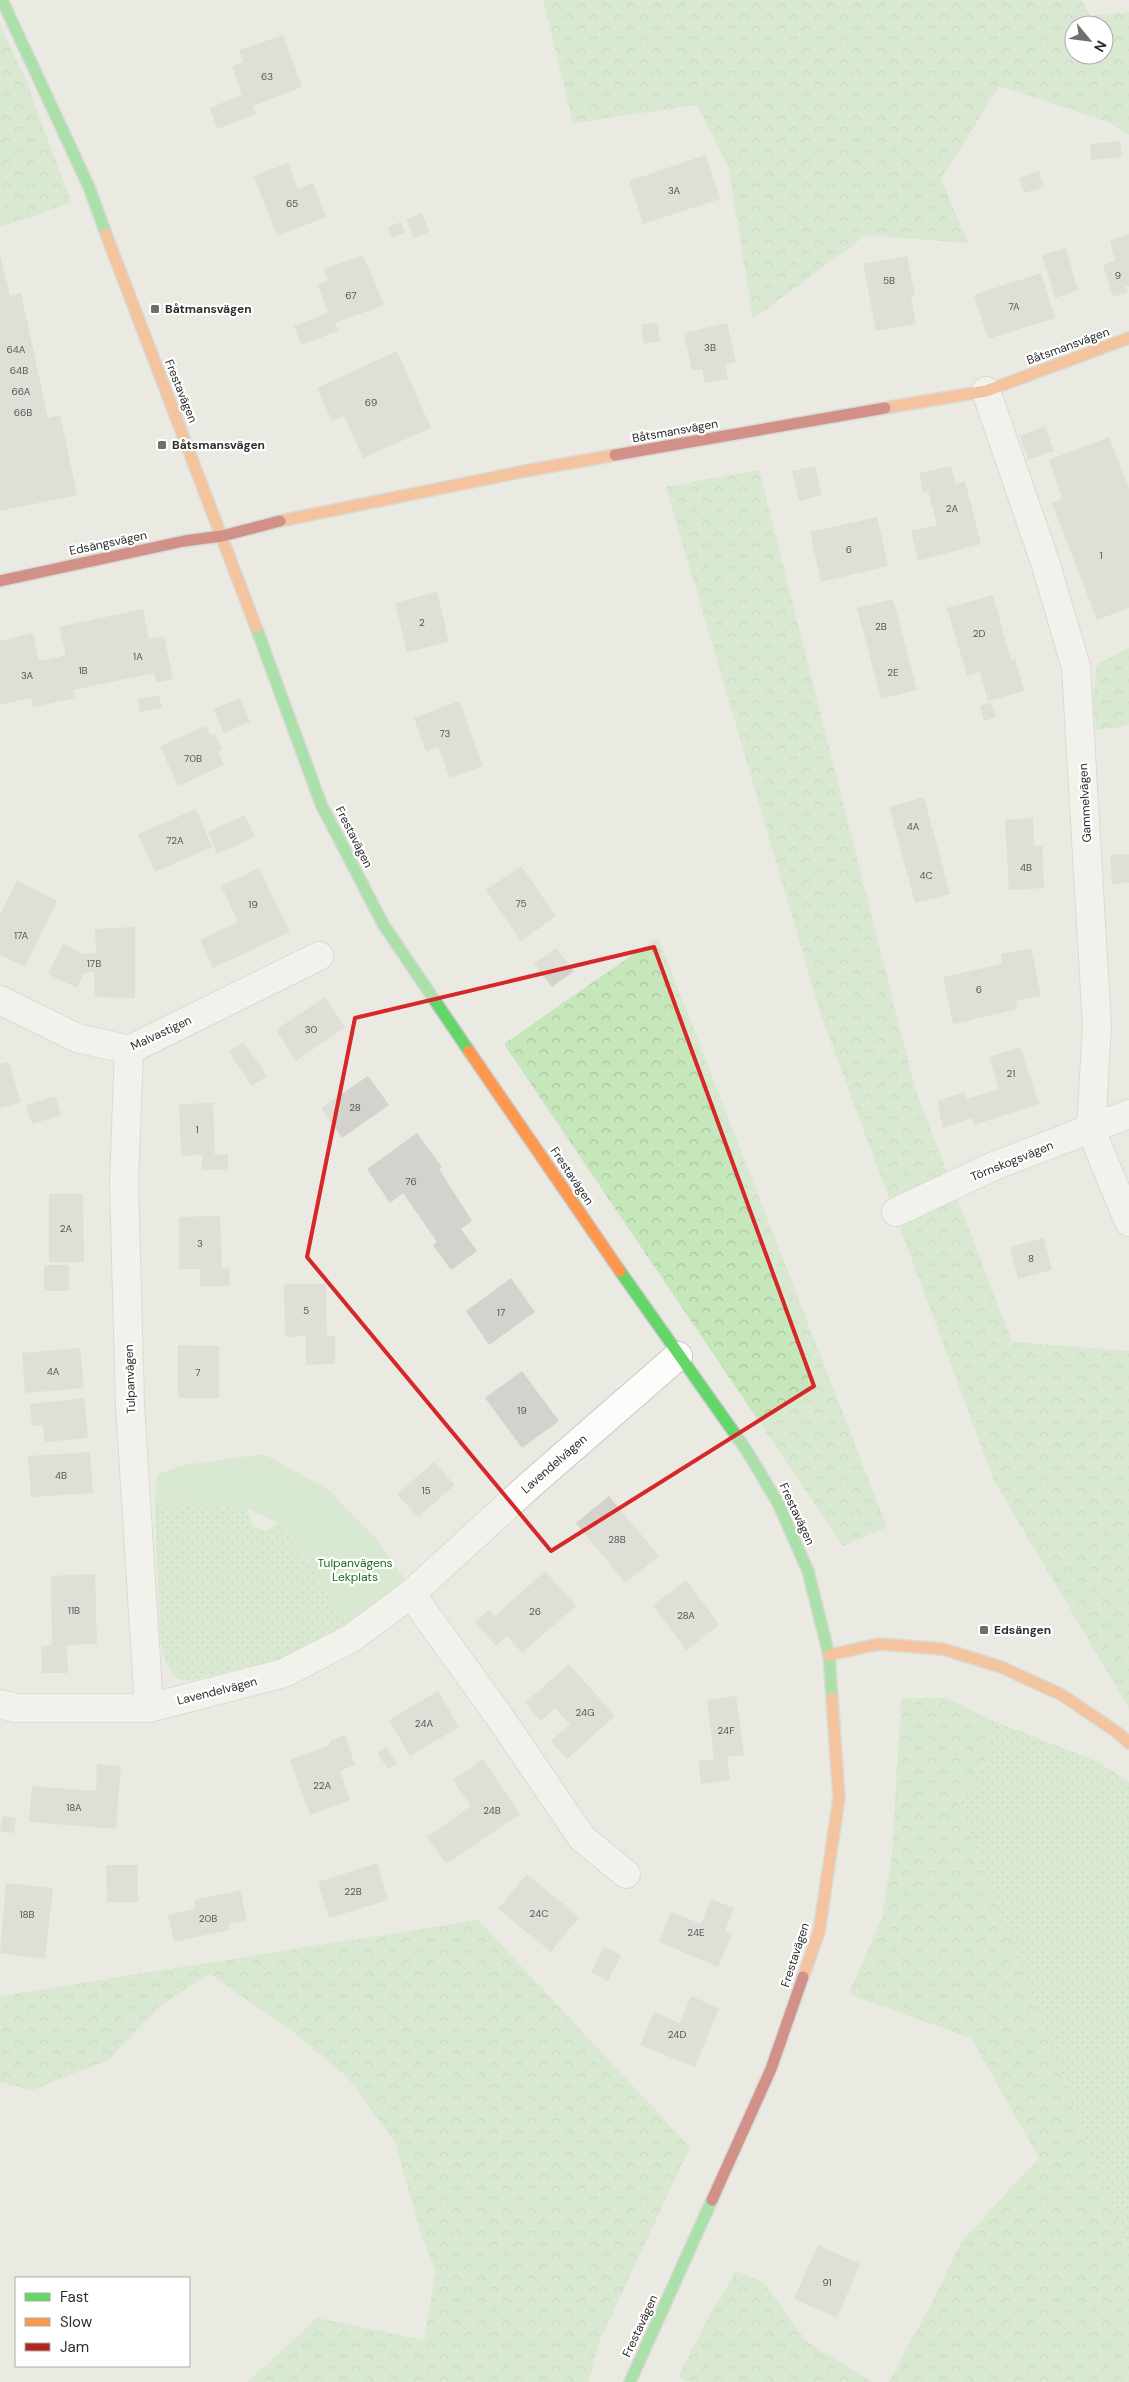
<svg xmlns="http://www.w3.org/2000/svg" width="1129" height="2382" viewBox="0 0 1129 2382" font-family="'DM Sans',sans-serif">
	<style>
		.grass { fill: url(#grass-dots) }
		.forest { fill: url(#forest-crowns); fill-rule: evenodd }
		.park { fill: #c5e7bb }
		.building { fill: #d3d2cd }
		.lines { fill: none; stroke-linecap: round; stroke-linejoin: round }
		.street-casing { stroke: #c8c8c7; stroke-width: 30 }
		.fast-casing { stroke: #c8c8c7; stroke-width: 14 }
		.slow-casing { stroke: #c8c8c7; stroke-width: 14 }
		.jam-casing { stroke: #c8c8c7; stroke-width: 14 }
		.street { stroke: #fcfcfb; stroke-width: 28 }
		.fast { stroke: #63d668; stroke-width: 11 }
		.slow { stroke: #ff974d; stroke-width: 11 }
		.jam { stroke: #b3261e; stroke-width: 11 }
		.marked { fill: none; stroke: #d62828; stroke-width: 4; stroke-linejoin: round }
		.poi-dot { fill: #6f6f6c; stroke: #fff; stroke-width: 2 }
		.labels { text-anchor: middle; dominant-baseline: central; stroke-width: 4.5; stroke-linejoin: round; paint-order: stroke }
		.number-label { font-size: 10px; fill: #575756 }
		.poi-label { font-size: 12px; font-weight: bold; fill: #2d2d2d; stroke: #fff; text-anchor: start }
		.street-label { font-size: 12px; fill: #2d2d2d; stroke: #fff }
		.park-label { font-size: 12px; fill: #1a6d1a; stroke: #fff }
	</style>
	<defs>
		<pattern id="grass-dots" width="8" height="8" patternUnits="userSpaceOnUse" patternTransform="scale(1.25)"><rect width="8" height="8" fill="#c5e7bb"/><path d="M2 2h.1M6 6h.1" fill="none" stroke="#aac6a1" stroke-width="1.8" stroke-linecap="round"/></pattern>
		<pattern id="forest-crowns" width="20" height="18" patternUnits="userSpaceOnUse" patternTransform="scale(1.25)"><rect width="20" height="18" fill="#c5e7bb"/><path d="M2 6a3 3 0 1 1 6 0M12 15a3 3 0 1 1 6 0" fill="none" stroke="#aac6a1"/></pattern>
	</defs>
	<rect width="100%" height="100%" fill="#eae9e2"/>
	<g class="grass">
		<path d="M155,1502L246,1508C253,1521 246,1527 265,1531L278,1523L297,1547L350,1628L300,1654L193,1680H181C166,1668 163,1658 160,1639Z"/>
		<path d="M991,1720L1096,1761L1129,1782V2254L958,1803L987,1760Z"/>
	</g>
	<g class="forest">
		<path d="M543,0H1081L1091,16L1129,12V135L1111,123L999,86L941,179L968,243L866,235L753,319L728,165L697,105L573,123ZM1074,25H1104V55H1074Z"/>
		<path d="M0,26L24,75L71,202L32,217L0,226Z"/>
		<path d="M759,470L915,1088L1012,1342L1129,1351V1708L994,1481L822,1018L666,487Z"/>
		<path d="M1129,648V723L1120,727L1096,730L1093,697L1097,664Z"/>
		<path d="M658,937L887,1527L843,1546L504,1044Z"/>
		<path d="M901,1698H947L991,1720L987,1760L958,1803L1129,2254V2382H889L927,2312L961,2242L1039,2158L971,2038L849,1994L882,1917L892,1855Z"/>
		<path d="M478,1920L690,2147L600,2340L588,2382H248L317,2318L424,2340L436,2270L422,2238L395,2142L347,2077L297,2035L210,1974L161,2005L108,2060L32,2090L0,2082V1996Z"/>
		<path d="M736,2271L763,2282L807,2342L872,2382H691L678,2377L708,2318Z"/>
	</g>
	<path class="park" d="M264,1454L329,1490L374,1536L409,1585L350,1628L297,1547L278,1523L246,1508L155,1502L157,1474L185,1465Z"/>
	<g class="building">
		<path d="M283,35L302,87L253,106L256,114L217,129L210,108L242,95L232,66L243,62L239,50Z"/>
		<path d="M1120,141L1122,157L1091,160L1090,144Z"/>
		<path d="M706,155L720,199L643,224L629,181Z"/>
		<path d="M288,163L298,189L313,183L326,217L277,236L254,176Z"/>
		<path d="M1039,171L1044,187L1024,193L1019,178Z"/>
		<path d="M422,213L429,232L413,238L407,219Z"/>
		<path d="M401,222L405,233L392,238L388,227Z"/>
		<path d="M1129,234V286L1125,287L1128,292L1113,297L1103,265L1115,261L1110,240Z"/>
		<path d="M1066,248L1078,290L1055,298L1042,255Z"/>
		<path d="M0,254L10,296L21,293L48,418L60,415L77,495L0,511Z"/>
		<path d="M363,255L384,305L335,323L338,331L301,345L294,326L328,313L318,285L328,281L324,269Z"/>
		<path d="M907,256L915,296L911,297L916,324L876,331L863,264Z"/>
		<path d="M1041,273L1055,318L988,339L974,295Z"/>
		<path d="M657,322L660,341L644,344L641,325Z"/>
		<path d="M727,323L736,362L725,364L728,379L705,383L702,369L692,371L684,333Z"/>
		<path d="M397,351L431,428L363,458L344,416L332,421L317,388Z"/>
		<path d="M1045,426L1054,451L1028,460L1020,436Z"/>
		<path d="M1109,437L1129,489V608L1097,620L1052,503L1062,499L1049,460Z"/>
		<path d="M815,466L822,495L799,501L792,471Z"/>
		<path d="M951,466L956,484L965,481L981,544L918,561L911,531L937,525L928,491L923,493L919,473Z"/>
		<path d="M877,517L888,566L821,582L810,532Z"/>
		<path d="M437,592L449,642L407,652L395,603Z"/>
		<path d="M993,595L1011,660L1015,659L1024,691L988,701L980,672L967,676L947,608Z"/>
		<path d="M893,599L917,690L881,699L857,608Z"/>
		<path d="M143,609L149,639L164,636L173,679L157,683L154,673L73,690L75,698L33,707L31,698L0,705V641L33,633L39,661L51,659L66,655L59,627Z"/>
		<path d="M159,695L162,708L140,712L138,699Z"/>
		<path d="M240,698L250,722L224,733L214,709Z"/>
		<path d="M459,701L483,766L450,778L438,747L426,752L414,718Z"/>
		<path d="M991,702L996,717L984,721L980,706Z"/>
		<path d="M206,726L211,736L215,734L222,750L218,752L224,765L178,786L160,746Z"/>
		<path d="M924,797L950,894L915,903L889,807Z"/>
		<path d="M196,809L212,847L155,872L138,834Z"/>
		<path d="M245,815L255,837L217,854L208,832Z"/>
		<path d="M1033,818L1034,846H1042L1044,888L1009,890L1005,820Z"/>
		<path d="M1129,854V883L1112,884L1110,855Z"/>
		<path d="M521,866L556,916L521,941L486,890Z"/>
		<path d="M259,868L290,932L213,968L200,940L238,922L221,886Z"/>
		<path d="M17,881L57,901L25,967L0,955V914Z"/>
		<path d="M135,927V998L95,997L94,972L84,973L77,988L48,974L63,944L83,954L96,953L95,929Z"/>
		<path d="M556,948L574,971L552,987L534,964Z"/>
		<path d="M1031,948L1041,996L1016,1001L1017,1009L953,1024L943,977L1002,964L1001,954Z"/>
		<path d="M325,997L345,1027L296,1061L276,1030Z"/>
		<path d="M243,1042L267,1076L252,1086L229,1052Z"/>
		<path d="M1020,1047L1039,1104L974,1125L972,1118L943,1128L937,1101L964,1092L966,1099L999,1089L989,1057Z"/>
		<path d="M9,1062L21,1102L0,1108V1064Z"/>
		<path d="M368,1076L389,1105L342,1138L321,1108Z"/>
		<path d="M55,1096L61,1115L32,1124L26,1105Z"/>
		<path d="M213,1103L215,1155L228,1154V1169L202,1170V1155L181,1156L179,1104Z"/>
		<path d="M417,1133L442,1167L439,1169L472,1221L461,1229L477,1251L451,1270L433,1245L437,1242L403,1193L390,1203L367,1169Z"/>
		<path d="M49,1194H83L84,1262H49Z"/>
		<path d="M220,1216L222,1269L229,1268L230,1286H200V1269H179V1217Z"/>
		<path d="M1044,1238L1052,1270L1018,1279L1010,1247Z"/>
		<rect x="44" y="1265" width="25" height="26"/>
		<path d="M511,1278L535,1312L489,1345L466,1311Z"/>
		<path d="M284,1284H326L327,1336H335V1364L306,1365V1336L285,1337Z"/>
		<path d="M178,1345L219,1346V1398H178Z"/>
		<path d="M80,1348L84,1388L25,1393L22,1353Z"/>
		<path d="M522,1371L559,1421L522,1448L485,1398Z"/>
		<path d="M84,1398L88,1438L45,1442L43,1425L32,1426L30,1404Z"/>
		<path d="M90,1452L93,1493L31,1497L28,1456Z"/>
		<path d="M434,1462L455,1485L418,1517L397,1494Z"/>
		<path d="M609,1496L659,1556L625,1583L576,1523Z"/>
		<path d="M545,1571L576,1606L522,1653L507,1636L496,1646L475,1622L489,1610L495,1616Z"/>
		<path d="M95,1574L97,1644L67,1645L68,1673H42L41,1646L52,1645L51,1576Z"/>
		<path d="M686,1580L719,1625L686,1650L653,1605Z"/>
		<path d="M569,1664L615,1716L567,1759L551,1741L570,1724L555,1708L541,1721L525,1703Z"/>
		<path d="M438,1691L459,1727L410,1756L389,1720Z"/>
		<path d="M736,1696L744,1755L727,1757L730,1780L701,1784L698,1761L714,1759L707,1700Z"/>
		<path d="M345,1735L355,1765L340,1771L350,1800L310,1815L290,1760L330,1745L329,1741Z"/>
		<path d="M386,1747L397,1763L388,1769L377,1753Z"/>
		<path d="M483,1759L520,1814L446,1864L427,1837L471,1806L453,1780Z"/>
		<path d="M97,1764L121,1766L116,1829L29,1822L32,1786L96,1791Z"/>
		<path d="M3,1816L16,1818L14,1833L0,1831Z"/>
		<path d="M377,1863L388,1900L329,1918L318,1882Z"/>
		<path d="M106,1865H138V1902H107Z"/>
		<path d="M527,1874L579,1917L551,1952L498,1909Z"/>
		<path d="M6,1883L53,1888L45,1959L0,1953Z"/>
		<path d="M240,1890L247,1920L229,1924V1930L174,1942L168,1915L195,1909L194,1900Z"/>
		<path d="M711,1899L734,1908L725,1931L732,1934L718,1967L659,1942L671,1912L701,1924Z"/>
		<path d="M604,1946L621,1955L608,1981L591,1972Z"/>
		<path d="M691,1996L719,2008L695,2067L640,2045L654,2012L680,2023Z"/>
		<path d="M818,2245L860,2264L837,2318L794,2299Z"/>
	</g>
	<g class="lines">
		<defs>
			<g id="street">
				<path d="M986,391L1046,565L1076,667L1097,1026L1091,1130L1129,1222"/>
				<path d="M0,1000L77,1038L129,1050L319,956"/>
				<path d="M129,1050L124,1183L130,1405L149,1708"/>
				<path d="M896,1212L994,1166L1129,1114"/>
				<path d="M411,1594L499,1716L582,1838L626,1874"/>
				<path d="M0,1704L17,1708H149L284,1673L350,1639L411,1594L530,1485L678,1356"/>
			</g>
			<g id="fast">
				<path d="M2,0L89,187L106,234"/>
				<path d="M256,627L321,804L383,924L469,1051"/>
				<path d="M620,1271L747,1451L778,1503L808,1571L829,1655L832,1698"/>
				<path d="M630,2382L712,2200"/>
			</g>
			<g id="slow">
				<path d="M106,234L256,627"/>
				<path d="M885,408L986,391L1129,338"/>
				<path d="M280,521L525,471L615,455"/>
				<path d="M469,1051L620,1271"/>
				<path d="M829,1655L879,1644L943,1649L1001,1667L1062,1695L1118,1733L1129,1743"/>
				<path d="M803,1977L819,1932L839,1798L832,1698"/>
			</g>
			<g id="jam">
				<path d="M615,455L885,408"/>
				<path d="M0,581L184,541L222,536L280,521"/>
				<path d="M712,2200L771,2069L803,1977"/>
			</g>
		</defs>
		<use href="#street" class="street-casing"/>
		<use href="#fast" class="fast-casing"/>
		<use href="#slow" class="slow-casing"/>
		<use href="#jam" class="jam-casing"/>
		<use href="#street" class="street"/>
		<use href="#fast" class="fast"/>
		<use href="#slow" class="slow"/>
		<use href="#jam" class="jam"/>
	</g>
	<path d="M0 0H1129V2382H0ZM654,947L814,1386L551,1551L307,1257L355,1018Z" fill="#eae9e2" fill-opacity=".55" fill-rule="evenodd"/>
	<path class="marked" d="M654,947L814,1386L551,1551L307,1257L355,1018Z"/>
	<g class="poi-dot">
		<rect x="150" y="304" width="10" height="10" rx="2.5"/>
		<rect x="157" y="440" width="10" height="10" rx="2.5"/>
		<rect x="979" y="1625" width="10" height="10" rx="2.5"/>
	</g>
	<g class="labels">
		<g class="number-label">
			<text x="267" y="76">63</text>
			<text x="674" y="190">3A</text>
			<text x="292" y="203">65</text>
			<text x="1118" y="275">9</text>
			<text x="889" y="280">5B</text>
			<text x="351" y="295">67</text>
			<text x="1014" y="306">7A</text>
			<text x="710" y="347">3B</text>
			<text x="16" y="349">64A</text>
			<text x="19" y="370">64B</text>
			<text x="21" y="391">66A</text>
			<text x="371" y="402">69</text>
			<text x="23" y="412">66B</text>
			<text x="952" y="508">2A</text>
			<text x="849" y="549">6</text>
			<text x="1101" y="555">1</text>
			<text x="422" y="622">2</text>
			<text x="881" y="626">2B</text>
			<text x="979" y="633">2D</text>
			<text x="138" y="656">1A</text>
			<text x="83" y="670">1B</text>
			<text x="893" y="672">2E</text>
			<text x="27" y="675">3A</text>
			<text x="445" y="733">73</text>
			<text x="193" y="758">70B</text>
			<text x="913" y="826">4A</text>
			<text x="175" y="840">72A</text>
			<text x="1026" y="867">4B</text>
			<text x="926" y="875">4C</text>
			<text x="521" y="903">75</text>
			<text x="253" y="904">19</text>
			<text x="21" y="935">17A</text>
			<text x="94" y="963">17B</text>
			<text x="979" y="989">6</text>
			<text x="311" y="1029">30</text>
			<text x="1011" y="1073">21</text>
			<text x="355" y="1107">28</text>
			<text x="197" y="1129">1</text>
			<text x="411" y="1181">76</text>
			<text x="66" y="1228">2A</text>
			<text x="200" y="1243">3</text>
			<text x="1031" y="1258">8</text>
			<text x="306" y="1310">5</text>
			<text x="501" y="1312">17</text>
			<text x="53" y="1371">4A</text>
			<text x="198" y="1372">7</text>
			<text x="522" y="1410">19</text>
			<text x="61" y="1475">4B</text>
			<text x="426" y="1490">15</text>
			<text x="617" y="1539">28B</text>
			<text x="74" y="1610">11B</text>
			<text x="535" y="1611">26</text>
			<text x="686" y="1615">28A</text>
			<text x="585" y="1712">24G</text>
			<text x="424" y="1723">24A</text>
			<text x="726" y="1730">24F</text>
			<text x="322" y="1785">22A</text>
			<text x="74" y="1807">18A</text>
			<text x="492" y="1810">24B</text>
			<text x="353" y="1891">22B</text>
			<text x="539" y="1913">24C</text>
			<text x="27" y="1914">18B</text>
			<text x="208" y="1918">20B</text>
			<text x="696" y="1932">24E</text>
			<text x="677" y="2034">24D</text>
			<text x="827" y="2282">91</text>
		</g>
		<g class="poi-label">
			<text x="165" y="309">Båtmansvägen</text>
			<text x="172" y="445">Båtsmansvägen</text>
			<text x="994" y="1630">Edsängen</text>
		</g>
		<g class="street-label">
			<text transform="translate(1068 346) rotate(-20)">Båtsmansvägen</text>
			<text transform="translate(181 391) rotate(68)">Frestavägen</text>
			<text transform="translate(675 431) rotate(-10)">Båtsmansvägen</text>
			<text transform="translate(108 543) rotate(-12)">Edsängsvägen</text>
			<text transform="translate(1085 803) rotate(-93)">Gammelvägen</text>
			<text transform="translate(354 837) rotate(63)">Frestavägen</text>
			<text transform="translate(161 1033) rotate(-25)">Malvastigen</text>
			<text transform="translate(1012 1161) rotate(-22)">Törnskogsvägen</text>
			<text transform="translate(572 1176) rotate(56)">Frestavägen</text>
			<text transform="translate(130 1379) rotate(-92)">Tulpanvägen</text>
			<text transform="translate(554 1464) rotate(-41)">Lavendelvägen</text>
			<text transform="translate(797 1514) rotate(65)">Frestavägen</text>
			<text transform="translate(217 1691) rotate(-14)">Lavendelvägen</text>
			<text transform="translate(795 1955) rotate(-72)">Frestavägen</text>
			<text transform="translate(640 2326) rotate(-65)">Frestavägen</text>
		</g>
		<g class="park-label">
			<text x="355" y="1563">Tulpanvägens<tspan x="355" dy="14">Lekplats</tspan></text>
		</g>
	</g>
	<rect x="15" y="2277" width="175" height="90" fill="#ffffff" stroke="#ababab"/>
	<rect x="25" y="2293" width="25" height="8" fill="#63d668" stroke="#ababab"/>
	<text x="60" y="2302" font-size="15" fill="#2d2d2d">Fast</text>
	<rect x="25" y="2318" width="25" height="8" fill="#ff974d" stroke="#ababab"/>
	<text x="60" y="2327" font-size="15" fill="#2d2d2d">Slow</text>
	<rect x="25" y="2343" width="25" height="8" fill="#b3261e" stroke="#ababab"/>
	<text x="60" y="2352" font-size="15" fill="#2d2d2d">Jam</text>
	<g transform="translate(1089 40) rotate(119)"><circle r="24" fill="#ffffff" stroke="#ababab"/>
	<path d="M0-4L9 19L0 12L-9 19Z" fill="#6f6f6c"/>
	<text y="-8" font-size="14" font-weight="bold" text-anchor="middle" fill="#2d2d2d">N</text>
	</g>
</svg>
